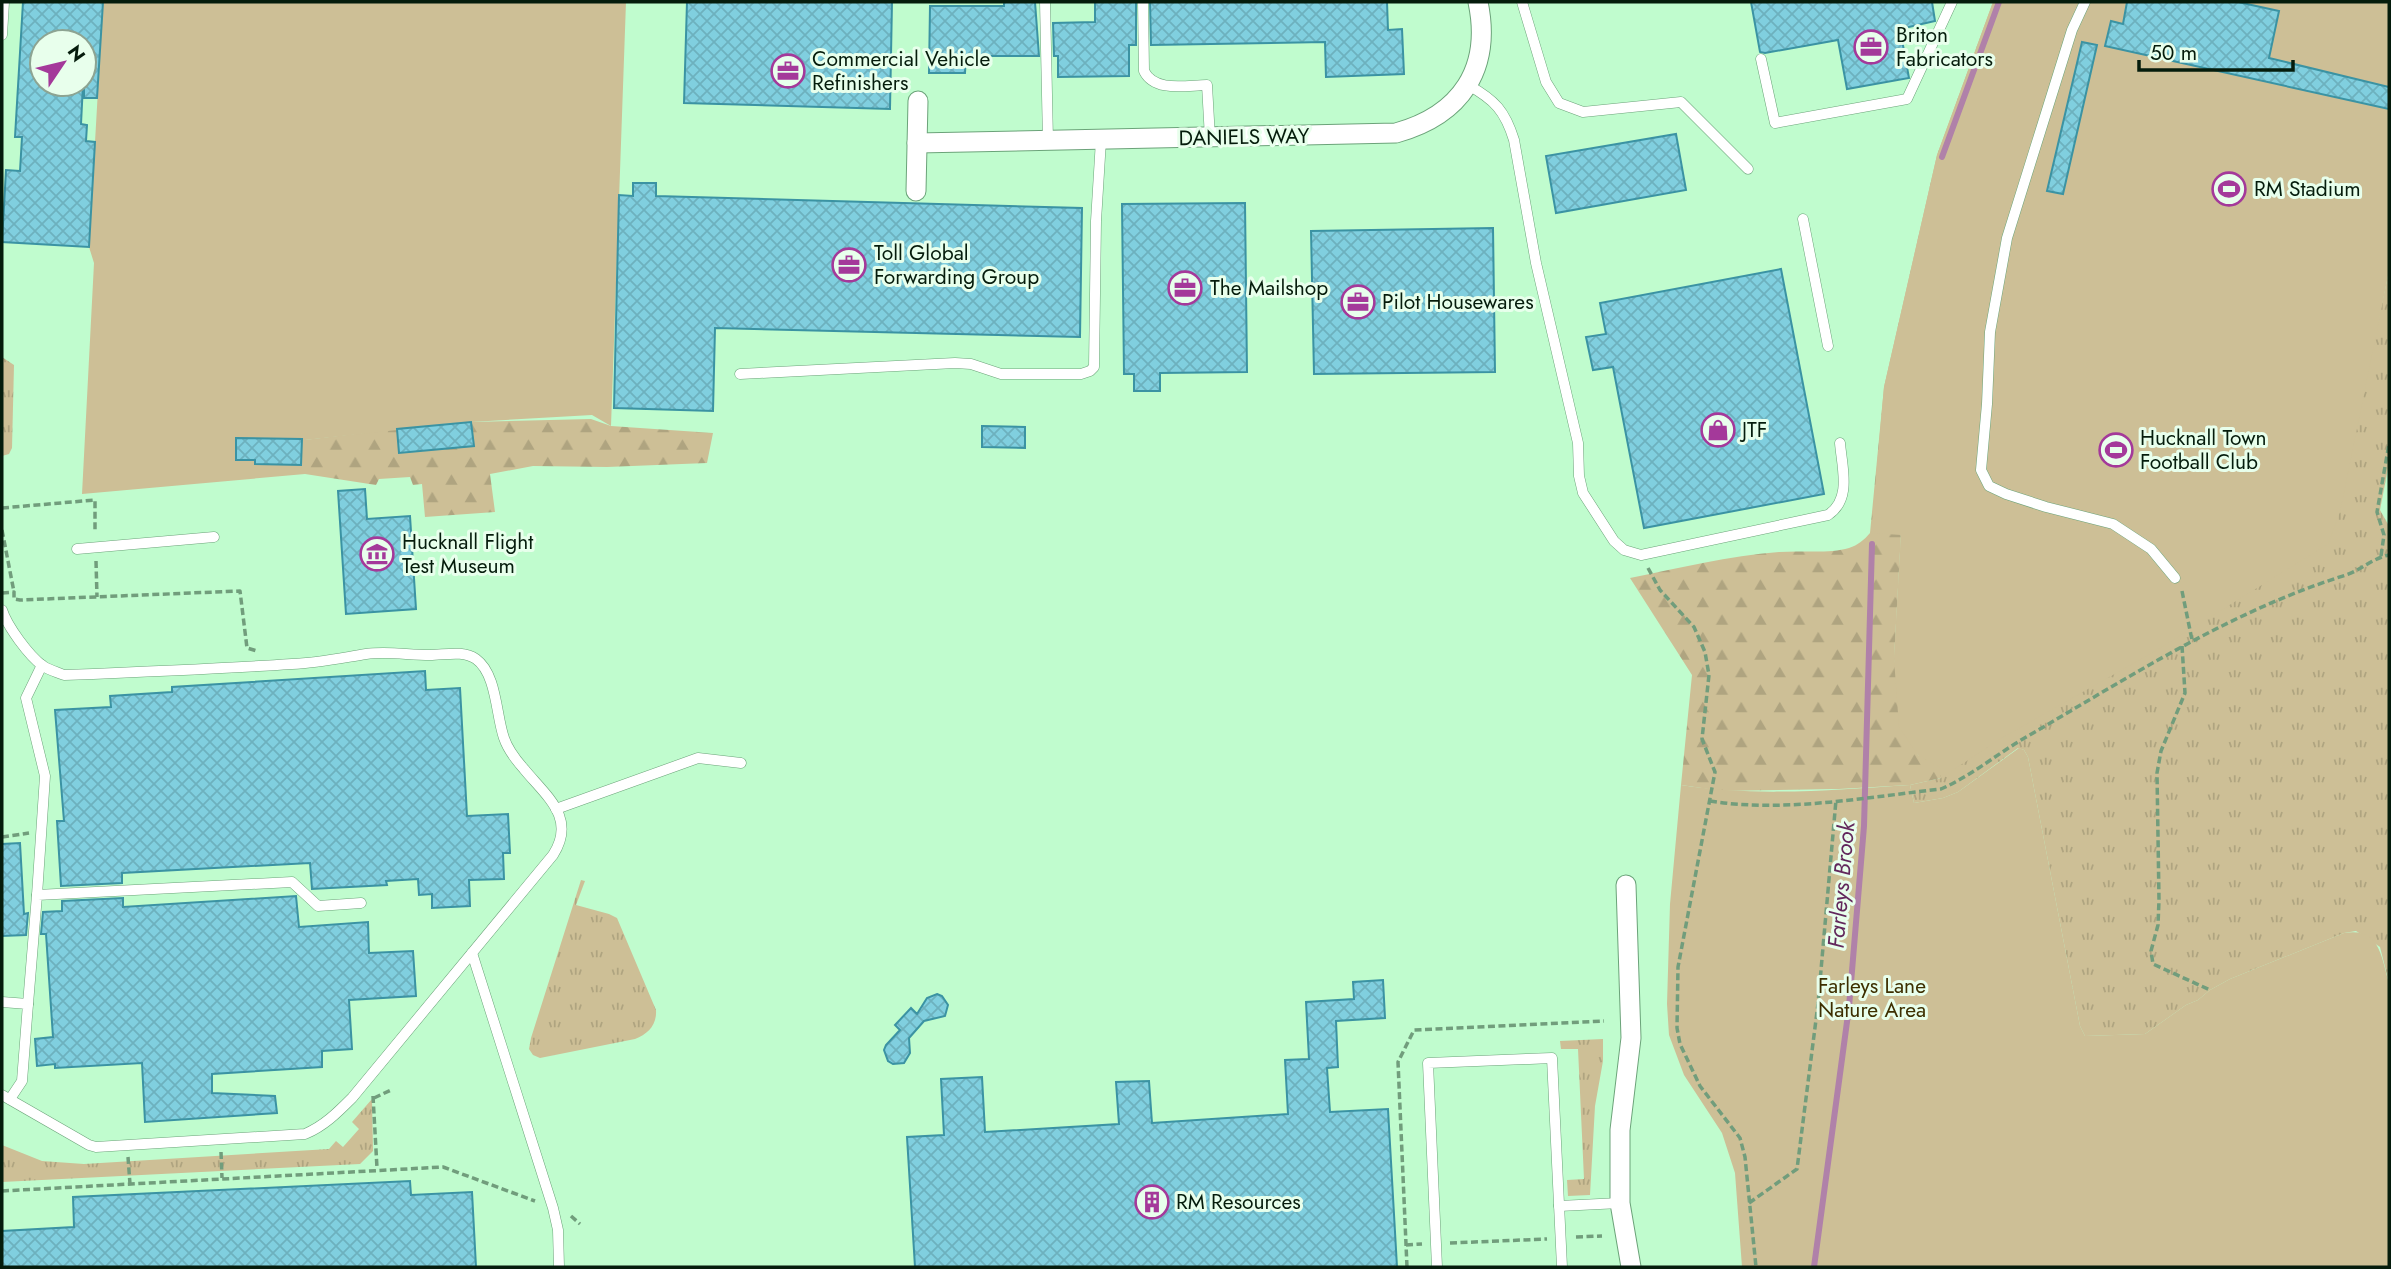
<svg xmlns="http://www.w3.org/2000/svg" width="2391" height="1269" viewBox="0 0 2391 1269" font-family="Jost,sans-serif">
	<style>
		.grass { fill: url(#grass-tufts) }
		.forest { fill: url(#forest-firs) }
		.park { fill: #cdbf96 }
		.lines { fill: none; stroke-linecap: round; stroke-linejoin: round }
		.stream { stroke: #b081a9; stroke-width: 6 }
		.building { fill: url(#building-cross-hatch); stroke: #3b93a3; stroke-width: 2 }
		.service-casing { stroke: #6ba379; stroke-width: 11 }
		.minor-casing { stroke: #6ba379; stroke-width: 21 }
		.path { stroke: #719d7c; stroke-width: 3.5; stroke-dasharray: 7 3.5; stroke-linecap: butt }
		.service { stroke: #fff; stroke-width: 10 }
		.minor { stroke: #fff; stroke-width: 19 }
		.labels { text-anchor: middle; dominant-baseline: central; stroke-width: 6; stroke-linejoin: round; paint-order: stroke }
		.poi-label { font-size: 21px; fill: #051c0c; stroke: #e8ffec; text-anchor: start }
		.street-label { font-size: 21px; fill: #051c0c; stroke: #e8ffec }
		.park-label { font-size: 21px; fill: #3d2f00; stroke: #e8ffec }
		.water-label { font-size: 23px; font-style: italic; fill: #62285c; stroke: #e8ffec }
	</style>
	<defs>
		<pattern id="grass-tufts" width="24" height="20" patternUnits="userSpaceOnUse" patternTransform="scale(1.75)"><rect width="24" height="20" fill="#cdbf96"/><path d="M3 7l-1-3M5 7V3M7 7l1-3M15 17l-1-3M17 17v-4M19 17l1-3" fill="none" stroke="#afa480"/></pattern>
		<pattern id="forest-firs" width="22" height="20" patternUnits="userSpaceOnUse" patternTransform="scale(1.75)"><rect width="22" height="20" fill="#cdbf96"/><path d="M5 1l3.5 6h-7zM16 11l3.5 6h-7z" fill="#afa480"/></pattern>
		<pattern id="building-cross-hatch" width="8" height="8" patternUnits="userSpaceOnUse" patternTransform="scale(1.75)"><rect width="8" height="8" fill="#80cfdf"/><path d="M0 0l8 8M0 8l8-8" fill="none" stroke="#6db1be"/></pattern>
	</defs>
	<rect width="100%" height="100%" fill="#c0fcce"/>
	<g class="grass">
		<path d="M2389,271V463L2380,510L2389,526V983L2380,947L2356,931L2344,933L2230,979L2210,990L2198,1000L2186,1005L2145,1034L2085,1036L2080,1026L2028,757L2024,750L2018,748L1958,792L1943,798L1914,803L1910,785L1941,778L1918,755L1894,659L1905,462L2374,340Z"/>
		<path d="M2,357L14,365L12,448L9,454L2,456Z"/>
		<path d="M581,880L585,881L576,905L609,914L617,918L656,1010C657,1025 648,1034 635,1039L540,1058L533,1055L529,1049L531,1038Z"/>
		<path d="M1603,1039V1061L1595,1106L1590,1195L1568,1196L1567,1180L1584,1179L1578,1049H1561L1560,1041Z"/>
		<path d="M372,1099L373,1151L360,1164L2,1182V1145L42,1161L84,1164L329,1149L336,1141L343,1147L359,1129L352,1122Z"/>
	</g>
	<g class="forest">
		<path d="M1993,2L1905,462L1894,659L1918,755L1939,767L1941,778L1910,785L1839,789L1722,791L1681,785L1692,675L1630,578C1679,568 1729,556 1779,552C1801,550 1829,554 1849,548C1858,545 1864,540 1870,533L1884,387L1937,155Z"/>
		<path d="M591,419L611,426L713,433L707,463L607,467L533,466L490,474L495,512L425,517L422,484L413,485L410,477L379,479L376,485L305,474L304,440L397,429L474,445L471,422Z"/>
	</g>
	<g class="park">
		<path d="M103,2H626L611,426L592,415L471,422L305,440V474L82,494L94,263L89,247Z"/>
		<path d="M1993,2H2389V271L2340,512L2328,544L2157,650L2000,739L1941,778L1939,767L1918,755L1899,727L1894,659L1901,535L1871,533L1884,387L1937,155Z"/>
		<path d="M2019,748L2024,750L2028,757L2080,1026L2085,1036L2145,1034L2186,1005L2198,1000L2210,990L2230,979L2344,933C2380,927 2381,956 2389,983V1267H1742L1735,1173L1722,1133L1684,1075L1669,1035L1667,1004L1670,904L1681,785C1756,797 1834,790 1910,785L1914,803L1943,798L1958,792Z"/>
	</g>
	<g class="lines">
		<g class="stream">
			<path d="M1942,157L1999,2"/>
			<path d="M1814,1267L1849,1007L1864,826L1872,544"/>
		</g>
	</g>
	<g class="building">
		<path d="M23,2H103L97,98H84V42H42V84H83L81,124L87,125L86,141L95,142L89,247L2,242L6,170L20,171L22,137H15Z"/>
		<path d="M687,2H892L890,109L684,103Z"/>
		<path d="M1004,2H1035L1039,56H966L965,73H929L930,6H1004Z"/>
		<path d="M1095,2H1136V45H1129V76L1058,77V56H1054L1053,23L1095,22Z"/>
		<path d="M1150,2H1387L1388,30L1402,29L1404,74L1326,77L1325,42L1151,45Z"/>
		<path d="M1751,2H1932L1935,21L1900,29L1909,78L1847,89L1838,40L1765,53L1760,52Z"/>
		<path d="M2127,2H2238L2279,11L2269,58L2389,87V109L2105,46L2111,21L2123,24Z"/>
		<path d="M2082,42L2097,45L2063,194L2047,191Z"/>
		<path d="M1676,134L1686,190L1556,213L1546,156Z"/>
		<path d="M633,183H656V196L1082,208L1080,337L715,328L713,411L614,408L619,195L633,196Z"/>
		<path d="M1245,203L1247,372L1160,373V391H1134V374H1124L1122,204Z"/>
		<path d="M1493,228L1495,372L1314,374L1311,231Z"/>
		<path d="M1781,269L1824,494L1644,528L1613,367L1593,370L1586,337L1606,334L1600,303Z"/>
		<path d="M471,422L474,446L399,453L397,429Z"/>
		<path d="M982,426L1025,427V448L982,447Z"/>
		<path d="M236,438L302,439L301,465L255,464V460H236Z"/>
		<path d="M365,489L367,519L410,516L416,609L346,614L338,491Z"/>
		<path d="M425,671L426,690L460,688L467,816L508,814L510,853H503L504,879L469,880L470,906L432,908V894L419,895L418,879L386,881L387,885L312,889L310,863L122,873V883L61,886L57,821H64L55,710L111,707L110,696L172,692V687Z"/>
		<path d="M20,843L24,914L28,913L26,935L2,936V844Z"/>
		<path d="M296,896L299,927L368,922L369,953L413,951L416,996L349,1000L352,1049L322,1051V1067L212,1074V1093L275,1096L277,1113L145,1122L142,1063L55,1068V1064L37,1066L35,1039L53,1037L46,934H41L43,912L62,911V901L123,898V907Z"/>
		<path d="M1383,980L1385,1018L1336,1021L1338,1067L1327,1068L1330,1112L1388,1109L1397,1267H915L907,1137L944,1135L941,1079L982,1077L985,1132L1119,1124L1116,1082L1149,1081L1152,1123L1288,1114L1285,1060L1309,1059L1306,1002L1354,999L1353,982Z"/>
		<path d="M937,994L942,996L948,1005L945,1016L924,1021L909,1038L910,1053L904,1063L893,1064L888,1061L884,1050L886,1045L900,1030L895,1025L911,1008L917,1014L927,998Z"/>
		<path d="M410,1181L411,1195L472,1192L476,1267H2V1231L74,1227L73,1197Z"/>
	</g>
	<g class="lines">
		<defs>
			<g id="service">
				<path d="M1045,2L1048,141"/>
				<path d="M1143,2L1144,71C1155,93 1187,85 1207,85L1210,138"/>
				<path d="M1522,2L1546,82L1559,103L1583,112L1681,102L1748,169"/>
				<path d="M2085,2L2072,30L2007,238L1990,332L1987,404L1981,470L1989,486L2006,494L2046,507L2113,524L2151,549L2175,578"/>
				<path d="M2,35L4,2"/>
				<path d="M1761,59L1775,123L1907,99L1952,2"/>
				<path d="M1468,85C1495,100 1505,111 1514,140L1536,263L1578,443L1579,476L1583,493L1614,541L1624,550L1641,555L1828,515C1852,499 1842,468 1840,443"/>
				<path d="M1803,219L1828,346"/>
				<path d="M740,374L955,363L971,364L1001,374H1081L1090,371L1094,367L1096,221L1101,140"/>
				<path d="M77,549L214,537"/>
				<path d="M2,610C7,626 29,656 43,666C49,670 57,672 64,675C140,672 216,669 292,664C318,663 341,658 366,654C387,651 408,655 430,655C445,655 463,650 476,659C497,674 496,716 504,738C508,750 516,760 524,769C546,796 577,818 553,855L352,1098C337,1113 324,1126 305,1134L96,1147L89,1145L2,1095"/>
				<path d="M556,809L698,758L741,763"/>
				<path d="M37,895L45,776L26,698L42,665"/>
				<path d="M472,953L553,1208L558,1230L559,1267"/>
				<path d="M2,1002L28,1004L22,1081L10,1099"/>
				<path d="M28,1004L37,895L292,882L318,906L361,903"/>
				<path d="M1559,1206L1620,1203"/>
				<path d="M1437,1267L1428,1063L1552,1058L1562,1267"/>
			</g>
			<g id="minor">
				<path d="M917,143L1396,133C1461,115 1492,69 1478,2"/>
				<path d="M916,191L918,101"/>
				<path d="M1626,885L1631,1038L1620,1130V1203L1631,1267"/>
			</g>
		</defs>
		<use href="#service" class="service-casing"/>
		<use href="#minor" class="minor-casing"/>
		<g class="path">
			<path d="M2,508L95,500V532"/>
			<path d="M2,530L14,592"/>
			<path d="M2381,556L2384,535L2377,512L2389,444"/>
			<path d="M96,561L97,597"/>
			<path d="M1648,568L1660,590L1694,627L1705,652L1709,675L1702,739L1715,772L1678,967L1677,1028L1680,1044L1700,1086L1740,1138L1745,1157L1756,1267"/>
			<path d="M2182,591L2192,640"/>
			<path d="M2,593L14,592V599L20,600L240,591L247,648L257,651"/>
			<path d="M2182,646L2185,693L2161,751L2157,773L2159,900L2158,925L2151,951L2153,964L2210,990"/>
			<path d="M1710,801C1784,813 1868,797 1941,789C1973,775 1998,753 2028,736C2131,676 2231,611 2346,575C2361,570 2373,558 2389,555"/>
			<path d="M2,837L29,833"/>
			<path d="M373,1096L377,1168"/>
			<path d="M374,1098L391,1090"/>
			<path d="M221,1152L222,1178"/>
			<path d="M128,1157L130,1184"/>
			<path d="M2,1191L443,1167L535,1201"/>
			<path d="M1749,1203L1797,1169L1818,1004L1836,800"/>
			<path d="M571,1216L580,1224"/>
			<path d="M1576,1237L1602,1236"/>
			<path d="M1450,1243L1547,1239"/>
			<path d="M1406,1245L1422,1244"/>
			<path d="M1407,1267L1398,1062L1414,1030L1604,1021"/>
		</g>
		<use href="#service" class="service"/>
		<use href="#minor" class="minor"/>
	</g>
	<defs>
		<symbol id="office-ring" viewBox="-11 -11 22 22"><circle r="9.5" fill="#e8ffec" stroke="#a4399a" stroke-width="1.5"/><path d="M-6-3h4V-5.5h4V-3h4V5H-6ZM-1-4.5V-3h2v-1.5ZM-6 0V1H6V0Z" fill="#a4399a"/></symbol>
		<symbol id="stadium-ring" viewBox="-11 -11 22 22"><circle r="9.5" fill="#e8ffec" stroke="#a4399a" stroke-width="1.5"/><path d="M0-5a6.5 5 0 1 0 0 10a6.5 5 0 1 0 0-10ZM-3.5-1.8h7v3.6h-7Z" fill="#a4399a"/></symbol>
		<symbol id="shop-ring" viewBox="-11 -11 22 22"><circle r="9.5" fill="#e8ffec" stroke="#a4399a" stroke-width="1.5"/><path d="M-5-2.5h2.3a2.7 3.5 0 0 1 5.4 0H5L5.5 6h-11ZM-1.5-2.5h3a1.5 2.3 0 0 0-3 0Z" fill="#a4399a"/></symbol>
		<symbol id="museum-ring" viewBox="-11 -11 22 22"><circle r="9.5" fill="#e8ffec" stroke="#a4399a" stroke-width="1.5"/><path d="M0-6L6-3V-2H-6V-3ZM-5-1h2V3h-2ZM-1-1h2V3h-2ZM3-1h2V3H3ZM-6 4H6V6H-6Z" fill="#a4399a"/></symbol>
		<symbol id="building-ring" viewBox="-11 -11 22 22"><circle r="9.5" fill="#e8ffec" stroke="#a4399a" stroke-width="1.5"/><path d="M-4-6H4V6H1V3H-1V6H-4ZM-2.5-4.3h1.7v1.8h-1.7ZM.8-4.3h1.7v1.8H.8ZM-2.5-1h1.7V.8h-1.7ZM.8-1h1.7V.8H.8Z" fill="#a4399a"/></symbol>
	</defs>
	<g fill-rule="evenodd">
		<use href="#office-ring" x="1852" y="28" width="38" height="38"/>
		<use href="#office-ring" x="769" y="52" width="38" height="38"/>
		<use href="#stadium-ring" x="2210" y="170" width="38" height="38"/>
		<use href="#office-ring" x="830" y="246" width="38" height="38"/>
		<use href="#office-ring" x="1166" y="269" width="38" height="38"/>
		<use href="#office-ring" x="1339" y="283" width="38" height="38"/>
		<use href="#shop-ring" x="1699" y="411" width="38" height="38"/>
		<use href="#stadium-ring" x="2097" y="431" width="38" height="38"/>
		<use href="#museum-ring" x="358" y="535" width="38" height="38"/>
		<use href="#building-ring" x="1133" y="1183" width="38" height="38"/>
	</g>
	<g class="labels">
		<g class="poi-label">
			<text x="1896" y="35">Briton<tspan x="1896" dy="24">Fabricators</tspan></text>
			<text x="812" y="59">Commercial Vehicle<tspan x="812" dy="24">Refinishers</tspan></text>
			<text x="2254" y="189">RM Stadium</text>
			<text x="874" y="253">Toll Global<tspan x="874" dy="24">Forwarding Group</tspan></text>
			<text x="1210" y="288">The Mailshop</text>
			<text x="1382" y="302">Pilot Housewares</text>
			<text x="1742" y="430">JTF</text>
			<text x="2140" y="438">Hucknall Town<tspan x="2140" dy="24">Football Club</tspan></text>
			<text x="402" y="542">Hucknall Flight<tspan x="402" dy="24">Test Museum</tspan></text>
			<text x="1176" y="1202">RM Resources</text>
		</g>
		<g class="street-label">
			<text transform="translate(1244 137) rotate(-1)">DANIELS WAY</text>
		</g>
		<g class="park-label">
			<text x="1872" y="986">Farleys Lane<tspan x="1872" dy="24">Nature Area</tspan></text>
		</g>
		<g class="water-label">
			<text transform="translate(1841 885) rotate(-85)">Farleys Brook</text>
		</g>
	</g>
	<rect width="2391" height="1269" fill="none" stroke="#051c0c" stroke-width="7"/>
	<g transform="translate(63 63) rotate(55)"><circle r="33" fill="#e8ffec" stroke="#8da492" stroke-width="2"/>
	<path d="M0-5L12 26L0 18L-12 26Z" fill="#a4399a"/>
	<text y="-10" font-size="19" font-weight="bold" text-anchor="middle" fill="#051c0c">N</text>
	</g>
	<path d="M2139 60v10h154v-10" fill="none" stroke="#051c0c" stroke-width="3.5"/>
	<text x="2150" y="60" font-size="21" fill="#051c0c" stroke="#e8ffec" stroke-width="5" paint-order="stroke">50 m</text>
</svg>
